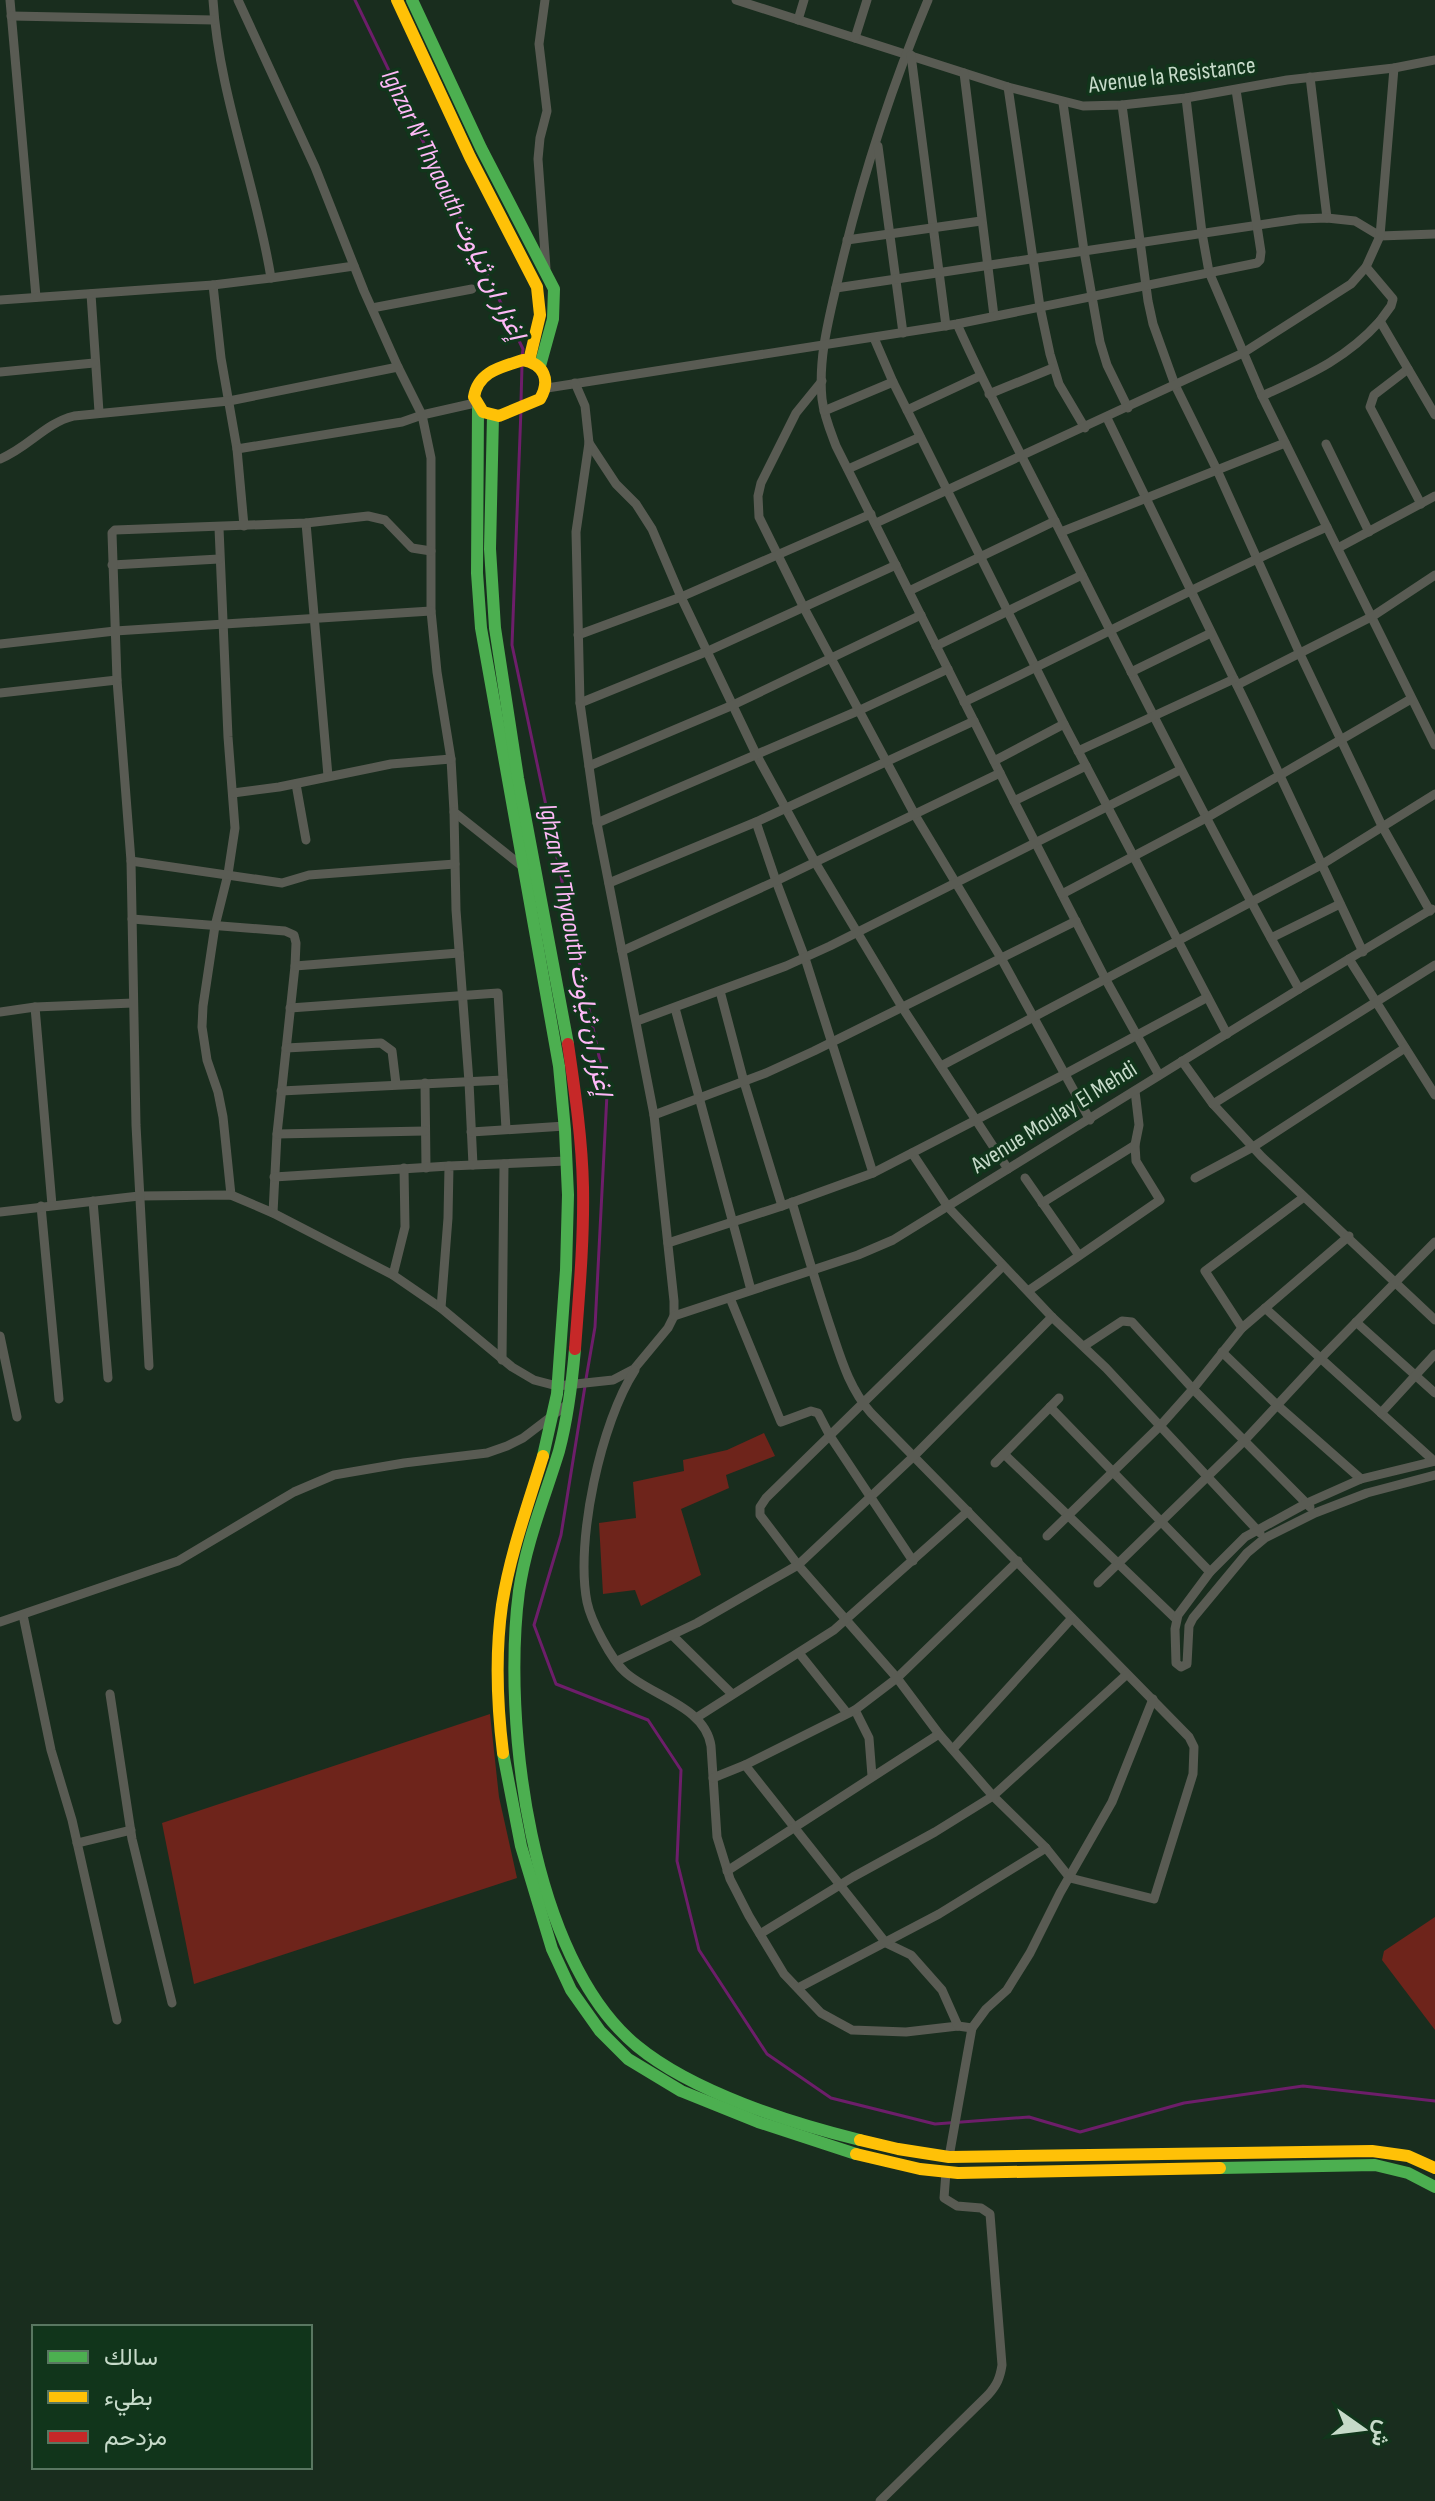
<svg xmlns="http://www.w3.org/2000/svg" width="1435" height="2501" viewBox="0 0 1435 2501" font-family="'Sofia Sans Condensed',Vazirmatn,sans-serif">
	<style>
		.green { fill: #6e241b }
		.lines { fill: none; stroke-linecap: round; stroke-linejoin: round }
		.stream { stroke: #6d1e6a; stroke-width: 3 }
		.street { stroke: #595b53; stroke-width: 9 }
		.fast { stroke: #4caf50; stroke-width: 12 }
		.slow { stroke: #ffc107; stroke-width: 12 }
		.jam { stroke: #c62828; stroke-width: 12 }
		.labels { text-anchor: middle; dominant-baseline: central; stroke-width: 7; stroke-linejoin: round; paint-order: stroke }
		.street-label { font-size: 24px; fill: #c6dac9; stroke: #11351b }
		.water-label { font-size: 26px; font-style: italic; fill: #feb9f7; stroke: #11351b }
	</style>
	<rect width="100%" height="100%" fill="#192d1e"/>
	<g class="green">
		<path d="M764,1433L775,1456L726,1475L729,1488L681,1509L701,1575L641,1606L635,1590L603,1594L599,1523L636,1518L633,1482L684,1471L683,1460L727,1450Z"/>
		<path d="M490,1714L499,1797L517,1878L194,1984L162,1823Z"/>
		<path d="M1435,1917V2030L1382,1960L1384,1951Z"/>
	</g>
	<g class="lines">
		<g class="stream">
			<path d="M355,0L523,349L522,358"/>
			<path d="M521,402L522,365"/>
			<path d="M521,409L512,645L607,1094L595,1327L586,1379"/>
			<path d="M585,1386L561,1535L534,1625L556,1684L648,1720L681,1770L677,1861L699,1950L767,2054L831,2098L935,2124L1029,2117L1080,2132L1184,2103L1303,2086L1435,2101"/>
		</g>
		<g class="street">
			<path d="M10,0L36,297"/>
			<path d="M213,0C219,95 256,184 271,278L213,285L221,358L237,449L402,422L422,415L475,403"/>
			<path d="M545,0L539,44L547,111L540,138L538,159L546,268"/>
			<path d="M736,0L1008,87L1083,106L1122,105L1186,98L1287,80L1394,68L1435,60"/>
			<path d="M928,0C890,90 860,184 838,279C829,318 818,358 822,399C824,416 830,430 836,446L1014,801L1106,980L1159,1075"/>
			<path d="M11,16L214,20"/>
			<path d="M798,20L804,0"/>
			<path d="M855,38L867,0"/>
			<path d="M911,55L946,326"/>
			<path d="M964,73L994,316"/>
			<path d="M1310,77L1327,218"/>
			<path d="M1008,87L1040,307L1050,354L1059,384L1085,428"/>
			<path d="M1186,98L1202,233L1209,272L1262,396L1435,745"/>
			<path d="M1063,103L1084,251L1100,342L1107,365L1128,408"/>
			<path d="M1122,105L1148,301L1153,324L1175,385L1217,470L1300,654L1382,826L1430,911"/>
			<path d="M878,146L903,333"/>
			<path d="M847,240L981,221"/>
			<path d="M1366,267L1393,299L1391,306L1380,321"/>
			<path d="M271,278L354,266"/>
			<path d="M836,288L1299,219L1327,218L1355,221L1380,236L1435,234"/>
			<path d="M91,294L99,412"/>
			<path d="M0,300L213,285"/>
			<path d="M372,308L472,289"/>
			<path d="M957,324C991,400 1031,473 1068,547C1143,696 1218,844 1299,989"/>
			<path d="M874,338L893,382L1064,724L1227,1034"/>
			<path d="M398,367L422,415L431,458V611L437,672L451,759L454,812L522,866"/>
			<path d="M1408,369L1374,395L1370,407L1421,504"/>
			<path d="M0,372L94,363"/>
			<path d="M822,381L796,413L761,483L758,496L759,517L804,608L915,815L1001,958L1090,1120"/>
			<path d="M547,388L957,324L1257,263L1260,260L1261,252L1236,90"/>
			<path d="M989,394L1053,368"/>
			<path d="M1262,396C1308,375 1345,360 1380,321L1435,415"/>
			<path d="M907,410L980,376"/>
			<path d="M824,411L893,382"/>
			<path d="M1107,418L1250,712L1363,952"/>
			<path d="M589,443L616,484L636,504L652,529L681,597L756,754L815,862L902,1007L1008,1169"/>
			<path d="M1326,444L1369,532"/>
			<path d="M237,449L244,526"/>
			<path d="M0,459C28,448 45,423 74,416L229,401L398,367L364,291L315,167L238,0"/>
			<path d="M848,469L920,437"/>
			<path d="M306,523L328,776"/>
			<path d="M876,523L1243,353L1351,284L1366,267L1380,236L1394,68"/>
			<path d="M219,528L228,737L235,828L228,874L215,926L203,1006L202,1027L207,1060L218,1092L223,1117L231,1195"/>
			<path d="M1061,532L1285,443"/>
			<path d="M1338,548L1435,496"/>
			<path d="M112,565L219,559"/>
			<path d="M909,591L1055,521"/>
			<path d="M578,635L681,597L871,514"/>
			<path d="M0,644L115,631L431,611"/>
			<path d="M936,646L1082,575"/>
			<path d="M1131,672L1211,633"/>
			<path d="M1237,685L1373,616L1435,575"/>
			<path d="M0,693L117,680"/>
			<path d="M964,702C1085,645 1204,581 1327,527"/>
			<path d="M580,703L708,651L896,565"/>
			<path d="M1078,751L1234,679"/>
			<path d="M994,761L1064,724"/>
			<path d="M589,766L733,705L921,615"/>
			<path d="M296,784L306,840"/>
			<path d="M233,793L279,787L391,764L451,759"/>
			<path d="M1014,801L1086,766"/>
			<path d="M454,812L456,910L469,1082L473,1165"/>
			<path d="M756,822L776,881L805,958L873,1173"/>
			<path d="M597,823L860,710L948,669"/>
			<path d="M131,861L282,883L309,875L455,864"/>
			<path d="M609,883L756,822L974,721"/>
			<path d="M1062,894L1206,818L1411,699"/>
			<path d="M132,919L285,931L294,935L296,943L295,966L277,1134L273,1213"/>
			<path d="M1271,938L1340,904"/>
			<path d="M622,951L776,881L1000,773"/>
			<path d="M1349,959L1435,1095"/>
			<path d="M295,966L459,953"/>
			<path d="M720,991L744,1082L782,1206"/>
			<path d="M35,1007L52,1205"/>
			<path d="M290,1008L498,993L506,1129"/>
			<path d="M675,1008L751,1290"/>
			<path d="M0,1012L35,1007L133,1003"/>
			<path d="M637,1021L786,966L830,946L1180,770"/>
			<path d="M286,1048L381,1043L392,1051L396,1084"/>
			<path d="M1182,1061L1213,1104L1262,1157L1435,1320"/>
			<path d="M941,1066L1321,865L1435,794"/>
			<path d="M425,1083L426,1168"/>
			<path d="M281,1091L503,1080"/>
			<path d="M1213,1104L1435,965"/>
			<path d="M654,1115L766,1073L814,1051L1076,921"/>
			<path d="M471,1132L565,1126"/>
			<path d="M277,1134L425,1131"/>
			<path d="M912,1153L948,1207L1052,1317L1106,1368L1260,1533"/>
			<path d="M274,1177L449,1166"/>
			<path d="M1025,1178L1078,1254"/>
			<path d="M1195,1178L1253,1147L1405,1048"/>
			<path d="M93,1201L108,1378"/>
			<path d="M792,1202C804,1243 816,1283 829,1323C840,1355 848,1387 871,1413L1189,1737L1194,1747L1193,1774L1154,1899L1070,1878L1046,1848L993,1796L939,1734L897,1678L798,1565L760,1515V1507L766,1498L1003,1266"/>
			<path d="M1042,1203L1135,1145"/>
			<path d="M41,1206L59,1399"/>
			<path d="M0,1212L139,1196L231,1195L273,1213L393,1275L441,1308L512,1367L534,1380L557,1386L613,1380L634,1369L668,1328L674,1316V1301L654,1115L597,823L580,703L576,532L589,443L585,406L575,383"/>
			<path d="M668,1243L782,1206L873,1173L1065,1074L1206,998"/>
			<path d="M393,1275L405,1227L404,1168"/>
			<path d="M1028,1291L1160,1200L1136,1161L1135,1145L1139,1125L1135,1091"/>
			<path d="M730,1298L781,1422L811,1411L818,1413L830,1436L913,1561"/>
			<path d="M441,1308L448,1218L449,1166L566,1161"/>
			<path d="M1265,1308L1434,1461"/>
			<path d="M674,1316L858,1255L893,1240L1299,989L1432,909"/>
			<path d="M1356,1322L1435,1393"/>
			<path d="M1242,1328L1205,1271L1304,1197"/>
			<path d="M0,1336L17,1417"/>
			<path d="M1084,1346L1122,1321L1132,1322L1193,1389L1310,1507"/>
			<path d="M1222,1352L1277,1405L1361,1479"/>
			<path d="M502,1360L504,1164"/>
			<path d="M149,1366L136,1125L131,861L117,680L112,533L115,530L306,523L368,516L385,520L412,548L431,551"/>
			<path d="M635,1370C601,1422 575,1541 587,1602C591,1621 611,1659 625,1672C651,1696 705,1706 711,1746L717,1837L730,1879L749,1916L784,1974L821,2013L852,2030L906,2032L958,2026L972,2028L986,2009L1007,1990L1030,1953L1060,1893L1112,1802L1153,1699"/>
			<path d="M1050,1407L1210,1572"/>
			<path d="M1381,1413L1435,1354"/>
			<path d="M1004,1454L1176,1619"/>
			<path d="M1435,1461L1361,1479L1307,1503L1245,1537L1210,1572L1178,1615L1175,1629L1176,1663L1181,1667L1187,1664L1189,1626L1193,1618L1247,1553L1265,1538L1315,1513L1367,1493L1435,1475"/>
			<path d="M995,1463L1059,1398"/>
			<path d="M1047,1536L1160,1426L1193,1389L1242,1328L1349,1236"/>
			<path d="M1098,1583L1244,1441L1320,1359L1435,1242"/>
			<path d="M23,1615L51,1750L72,1820L117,2020"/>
			<path d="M0,1622L178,1561L294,1492L334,1475L404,1463L487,1453L507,1446L523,1438L569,1403"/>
			<path d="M672,1635L732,1694"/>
			<path d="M799,1653L847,1713"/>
			<path d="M617,1661L697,1623L798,1565L914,1456L1052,1317"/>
			<path d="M110,1694L132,1839L172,2003"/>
			<path d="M855,1710L869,1738L872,1776"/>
			<path d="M696,1718L834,1630L968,1511"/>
			<path d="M953,1749L1072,1618"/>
			<path d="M745,1765L886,1943L911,1955L942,1990L958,2026"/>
			<path d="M713,1778L745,1765L855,1710L897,1678L1018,1561"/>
			<path d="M77,1843L131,1830"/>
			<path d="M727,1871L939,1734"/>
			<path d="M760,1934L853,1877L935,1832L993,1796L1126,1675"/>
			<path d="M798,1988L939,1914L1046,1848"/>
			<path d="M949,2157L972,2028"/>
			<path d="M880,2501L988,2395C997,2385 1000,2378 1002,2365L990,2214L981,2208L957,2206L944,2198L946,2172"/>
		</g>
		<g class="fast">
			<path d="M412,0L481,148L554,289L553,319L540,366"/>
			<path d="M478,408L477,573L481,628L559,1066L565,1130L568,1195L566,1270L557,1394L543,1456"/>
			<path d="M493,416L490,549L495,628L518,778L568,1044"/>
			<path d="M575,1349C572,1383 568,1417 559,1451C545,1497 526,1542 519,1591C502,1721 530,1958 637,2046C693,2092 790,2123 860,2140"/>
			<path d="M503,1753L521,1846L552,1949L571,1990L600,2031L628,2059L681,2091L758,2122L856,2154"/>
			<path d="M1220,2168L1375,2165L1408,2173L1435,2187"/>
		</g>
		<g class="slow">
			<path d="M397,0L470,157L537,287L540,315L529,361"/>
			<path d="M523,360C544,364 551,380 540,399L499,416L483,412L474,397C478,371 502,367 523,360Z"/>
			<path d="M503,1753C497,1704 495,1654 502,1605C510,1554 528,1505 543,1456"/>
			<path d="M860,2140L898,2149L949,2157L1372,2151L1408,2156L1435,2168"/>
			<path d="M856,2154L920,2169L958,2173L1220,2168"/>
		</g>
		<path class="jam" d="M568,1044C575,1092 582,1139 583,1187C584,1241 579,1295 575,1349"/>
	</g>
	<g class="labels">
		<g class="street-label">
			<text transform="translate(1172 75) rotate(-7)">Avenue la Resistance</text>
			<text transform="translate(1054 1117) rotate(-32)">Avenue Moulay El Mehdi</text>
		</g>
		<g class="water-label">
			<text transform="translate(453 205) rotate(64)">Ighzar N' Thyaouth إغزار ان ثياوث</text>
			<text transform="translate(575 950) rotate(79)">Ighzar N' Thyaouth إغزار ان ثياوث</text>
		</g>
	</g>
	<rect x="32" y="2325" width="280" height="144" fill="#11351b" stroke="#597761" stroke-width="2"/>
	<rect x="48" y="2351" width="40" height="12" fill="#4caf50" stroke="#597761" stroke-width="2"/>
	<text x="104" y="2365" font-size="24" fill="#c6dac9">سالك</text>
	<rect x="48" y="2391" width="40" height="12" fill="#ffc107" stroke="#597761" stroke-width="2"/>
	<text x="104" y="2405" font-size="24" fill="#c6dac9">بطيء</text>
	<rect x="48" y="2431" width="40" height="12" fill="#c62828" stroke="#597761" stroke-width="2"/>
	<text x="104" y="2445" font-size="24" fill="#c6dac9">مزدحم</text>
	<g transform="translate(1363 2429) rotate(104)" stroke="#11351b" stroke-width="6" paint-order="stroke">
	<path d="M0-6L14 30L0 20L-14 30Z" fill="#c6dac9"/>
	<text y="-12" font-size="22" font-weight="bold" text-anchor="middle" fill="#c6dac9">ش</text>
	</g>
</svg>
